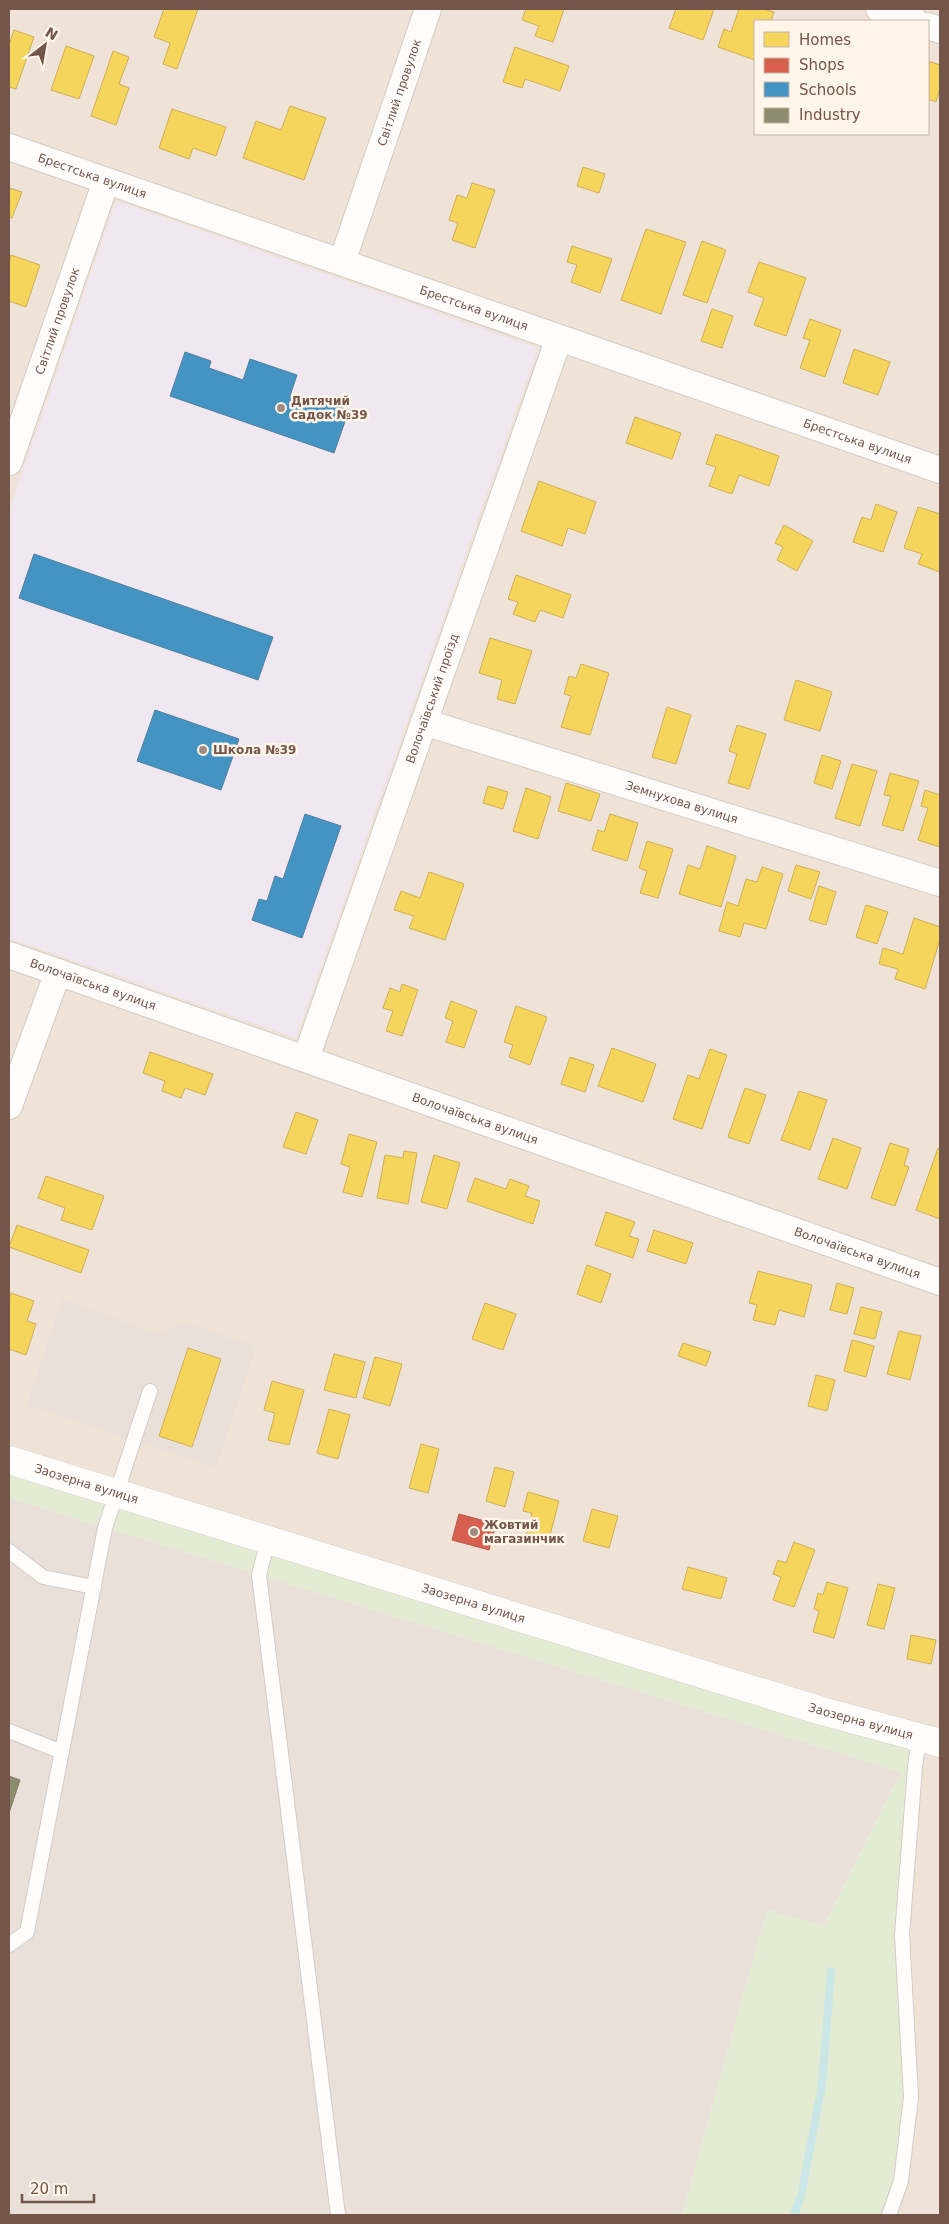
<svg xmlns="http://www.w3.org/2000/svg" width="949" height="2224" viewBox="0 0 949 2224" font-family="'DejaVu Sans',sans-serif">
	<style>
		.residential { fill: #efe2d6; fill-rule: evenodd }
		.industrial { fill: #e9e0da }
		.education { fill: #f1e7f1 }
		.green { fill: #e3ecd3 }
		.homes { fill: #f6d55c; stroke: #cfaf56 }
		.shops { fill: #d6604d; stroke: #b95d4c }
		.schools { fill: #4393c3; stroke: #52809e }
		.industry { fill: #8c8c6e; stroke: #857c63 }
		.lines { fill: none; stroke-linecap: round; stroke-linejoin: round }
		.stream { stroke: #cae6e6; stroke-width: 8 }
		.service-casing { stroke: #d4cbc6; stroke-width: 16 }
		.minor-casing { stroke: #d4cbc6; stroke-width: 28 }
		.tertiary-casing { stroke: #d4cbc6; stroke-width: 29 }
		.service { stroke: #fefdfc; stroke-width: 14 }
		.minor { stroke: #fefdfc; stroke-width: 26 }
		.tertiary { stroke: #fefdfc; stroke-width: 28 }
		.poi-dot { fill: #a28b81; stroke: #fff5e9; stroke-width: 2 }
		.labels { text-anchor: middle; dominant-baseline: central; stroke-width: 5; stroke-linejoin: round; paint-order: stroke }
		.street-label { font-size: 12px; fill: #745549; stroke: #fff5e9 }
		.poi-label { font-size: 12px; font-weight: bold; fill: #745549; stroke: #fff5e9; text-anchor: start }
	</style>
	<rect width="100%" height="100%" fill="#f6f0e9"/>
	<path class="residential" d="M9,9H940V2215H889L902,1934L915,1767L9,1460ZM755,21H928V134H755Z"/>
	<g class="industrial">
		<path d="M62,1300L160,1334L183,1322L256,1347L216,1468L27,1405Z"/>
		<path d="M9,1498L901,1772L824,1926L767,1910L682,2215H9Z"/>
	</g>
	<path class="education" d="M116,201L538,348L296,1038L9,938V511Z"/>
	<path class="green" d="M9,1460L919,1738L902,1934L911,2097L889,2215H682L767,1910L824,1926L901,1772L9,1498Z"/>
	<g class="homes">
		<path d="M164,9H198L177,69L163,64L170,43L154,37Z"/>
		<path d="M526,9H564L553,42L535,36L539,26L522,20Z"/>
		<path d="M676,9H714L703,40L669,28Z"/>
		<path d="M739,9H763L774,12L771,21H755V60L718,47L724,29L731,32Z"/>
		<path d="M14,30L34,37L16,89L9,87V45Z"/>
		<path d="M66,46L94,56L79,99L51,90Z"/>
		<path d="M515,47L569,66L560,91L525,79L522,88L503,82Z"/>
		<path d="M113,51L129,57L119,84L129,88L116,125L91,116Z"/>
		<path d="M928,61L940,65V88L936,102L928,99Z"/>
		<path d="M290,106L326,118L304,180L243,158L256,121L281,130Z"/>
		<path d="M172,109L226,127L216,156L193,148L189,159L159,148Z"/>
		<path d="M583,167L605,174L599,193L577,186Z"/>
		<path d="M472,183L495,190L475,248L452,240L458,223L449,220L457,195L467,198Z"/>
		<path d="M9,188L22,192L12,218L9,217Z"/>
		<path d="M646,229L686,242L661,314L621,300Z"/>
		<path d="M702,241L726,250L707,303L683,295Z"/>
		<path d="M572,246L612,259L600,293L571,282L577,265L567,262Z"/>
		<path d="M11,255L40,265L26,307L9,301V263Z"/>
		<path d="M759,262L806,278L786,336L754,325L764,298L748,292Z"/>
		<path d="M712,309L733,316L722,348L701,341Z"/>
		<path d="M810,319L841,330L825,377L800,368L810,340L803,338Z"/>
		<path d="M854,349L890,362L878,395L843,383Z"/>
		<path d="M635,417L681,433L672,459L626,443Z"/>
		<path d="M716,434L779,456L769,486L739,475L732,494L709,486L716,467L706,464Z"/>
		<path d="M539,481L596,502L585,534L568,528L562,546L521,531Z"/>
		<path d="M876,504L897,512L883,552L853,542L862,517L871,520Z"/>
		<path d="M918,507L940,514V572L918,564L922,554L904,548Z"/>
		<path d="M784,525L813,541L797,571L777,560L783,547L775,543Z"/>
		<path d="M516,575L571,595L563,618L540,610L535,622L513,614L518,602L508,599Z"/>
		<path d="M490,638L532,651L515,704L497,699L502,680L479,673Z"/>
		<path d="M581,664L609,673L590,735L561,727L571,696L564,694L569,676L576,678Z"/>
		<path d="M796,680L832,692L820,731L784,720Z"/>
		<path d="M667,707L691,715L676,764L652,757Z"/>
		<path d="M737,725L766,734L749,789L728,783L737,754L729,751Z"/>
		<path d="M822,755L841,761L832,789L814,783Z"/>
		<path d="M852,764L877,771L860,826L835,818Z"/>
		<path d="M890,773L919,781L903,831L882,825L891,796L884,795Z"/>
		<path d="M566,783L600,794L591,821L558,811Z"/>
		<path d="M488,786L508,792L503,809L483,803Z"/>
		<path d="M526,788L551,797L538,839L513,831Z"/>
		<path d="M925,790L940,795V847L918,840L928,808L921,806Z"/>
		<path d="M610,814L638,823L627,861L592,850L598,830L604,832Z"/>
		<path d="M647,841L673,849L658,898L640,893L647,871L639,868Z"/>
		<path d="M707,846L736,856L721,907L679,894L688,865L700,869Z"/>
		<path d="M796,865L820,872L811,899L788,891Z"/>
		<path d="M762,867L783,874L766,929L744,923L740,937L719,931L727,902L738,906L746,879L757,882Z"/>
		<path d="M429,872L464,884L445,940L409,928L414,916L394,910L401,891L420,898Z"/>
		<path d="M819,886L836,892L826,925L809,920Z"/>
		<path d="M866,905L888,912L877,944L856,937Z"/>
		<path d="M914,918L940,927V939L925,989L895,979L898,969L879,964L883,948L903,954Z"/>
		<path d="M402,984L418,990L402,1036L386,1031L393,1011L383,1008L390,988L400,992Z"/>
		<path d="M451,1001L477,1011L464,1048L446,1042L453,1021L445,1018Z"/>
		<path d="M516,1006L547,1017L530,1065L509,1057L513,1045L504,1042Z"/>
		<path d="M612,1048L656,1064L643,1102L598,1086Z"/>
		<path d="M710,1049L727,1055L702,1129L673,1119L688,1075L699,1079Z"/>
		<path d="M150,1052L213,1074L205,1095L185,1088L181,1098L162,1091L165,1081L143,1073Z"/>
		<path d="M570,1057L594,1065L585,1092L561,1084Z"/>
		<path d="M745,1088L766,1095L749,1144L728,1137Z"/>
		<path d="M799,1091L827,1100L810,1150L781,1140Z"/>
		<path d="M296,1112L318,1120L306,1154L283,1147Z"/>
		<path d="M349,1134L377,1142L362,1197L343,1192L350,1167L341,1164Z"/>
		<path d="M833,1138L861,1148L847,1189L818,1179Z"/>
		<path d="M890,1143L909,1149L904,1165L909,1167L895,1206L871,1198Z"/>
		<path d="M938,1148L940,1149V1219L916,1210Z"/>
		<path d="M404,1151L417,1153L408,1204L377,1198L385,1155L403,1158Z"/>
		<path d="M434,1155L460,1163L447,1209L421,1202Z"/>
		<path d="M46,1176L104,1196L92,1230L61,1220L65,1208L38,1198Z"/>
		<path d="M475,1178L506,1189L510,1179L529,1186L525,1196L540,1201L533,1224L467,1201Z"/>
		<path d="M606,1212L635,1222L629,1236L639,1239L633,1258L595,1245Z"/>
		<path d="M17,1225L89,1250L81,1273L9,1247Z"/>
		<path d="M654,1230L693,1243L686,1264L647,1251Z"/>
		<path d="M587,1265L611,1274L601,1303L577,1294Z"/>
		<path d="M758,1271L812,1285L804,1317L779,1310L775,1325L753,1320L757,1305L749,1303Z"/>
		<path d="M837,1283L854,1288L847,1314L830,1310Z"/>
		<path d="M11,1293L34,1301L27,1321L36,1324L26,1355L9,1349V1300Z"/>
		<path d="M485,1303L516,1314L503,1350L472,1339Z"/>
		<path d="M861,1307L882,1312L875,1339L854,1334Z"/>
		<path d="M899,1331L921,1336L910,1380L887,1374Z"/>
		<path d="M852,1340L874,1346L866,1377L844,1371Z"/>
		<path d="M683,1343L711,1352L706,1366L678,1356Z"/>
		<path d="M188,1348L221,1359L192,1447L159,1436Z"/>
		<path d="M334,1354L365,1362L356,1398L324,1390Z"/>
		<path d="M375,1357L402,1364L390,1406L363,1398Z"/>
		<path d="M816,1375L835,1380L827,1411L808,1406Z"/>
		<path d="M272,1381L304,1390L289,1445L268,1440L275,1413L264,1410Z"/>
		<path d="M329,1409L350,1415L338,1459L317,1453Z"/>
		<path d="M421,1444L439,1449L428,1493L409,1488Z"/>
		<path d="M495,1467L514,1472L505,1507L486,1501Z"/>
		<path d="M528,1492L559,1501L549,1539L526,1533L532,1513L523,1511Z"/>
		<path d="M592,1509L618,1516L609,1548L583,1541Z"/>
		<path d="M794,1542L815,1550L794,1607L773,1600L781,1577L773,1574L778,1560L786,1563Z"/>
		<path d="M688,1567L727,1578L721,1599L682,1589Z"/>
		<path d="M827,1582L848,1588L834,1638L813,1632L819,1611L814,1609L818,1593L823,1595Z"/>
		<path d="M878,1584L895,1588L884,1629L867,1625Z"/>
		<path d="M911,1635L936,1640L931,1664L907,1659Z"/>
	</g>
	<path class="shops" d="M459,1514L496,1524L489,1550L452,1540Z"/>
	<g class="schools">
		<path d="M185,352L211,361L209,368L243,380L250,359L297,375L290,396L325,408L327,403L349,410L334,453L170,396Z"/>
		<path d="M34,554L273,637L258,680L19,598Z"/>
		<path d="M155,710L239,739L221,790L137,761Z"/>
		<path d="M305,814L341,826L302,938L252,920L259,899L267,901L275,876L283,879Z"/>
	</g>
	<path class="industry" d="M9,1776L20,1780L9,1813Z"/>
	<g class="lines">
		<path class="stream" d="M794,2215L801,2196L822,2085L831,1971"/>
		<defs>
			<g id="service">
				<path d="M268,1540L259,1575L338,2215"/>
				<path d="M9,1551L43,1577L94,1587"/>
				<path d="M9,1731L62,1752"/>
				<path d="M9,1945L27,1932L105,1528L150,1391"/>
				<path d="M889,2215L901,2181L911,2097L902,1935L915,1767L919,1738"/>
			</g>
			<g id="minor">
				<path d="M879,9L915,21"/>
				<path d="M928,26L940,30"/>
				<path id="s1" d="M9,147L940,470"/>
				<path id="s2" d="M342,262L428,9"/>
				<path id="s3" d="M9,462L106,181"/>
				<path id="s4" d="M424,722L940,883"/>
				<path id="s5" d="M9,955L940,1282"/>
				<path id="s6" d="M306,1058L559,338"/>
				<path d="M9,1106L58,972"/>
			</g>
			<g id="tertiary">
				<path id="s7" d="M9,1460L822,1711L940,1743"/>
			</g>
		</defs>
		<use href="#service" class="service-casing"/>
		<use href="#minor" class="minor-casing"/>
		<use href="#tertiary" class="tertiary-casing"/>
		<use href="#service" class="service"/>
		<use href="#minor" class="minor"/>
		<use href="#tertiary" class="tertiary"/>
	</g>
	<g class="poi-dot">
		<circle cx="281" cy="408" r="5"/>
		<circle cx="203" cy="750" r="5"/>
		<circle cx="474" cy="1532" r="5"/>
	</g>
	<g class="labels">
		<g class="street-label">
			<text stroke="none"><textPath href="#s2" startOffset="179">Світлий провулок</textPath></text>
			<text stroke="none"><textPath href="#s1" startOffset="88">Брестська вулиця</textPath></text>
			<text stroke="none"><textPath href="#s1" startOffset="492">Брестська вулиця</textPath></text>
			<text stroke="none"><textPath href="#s3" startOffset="149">Світлий провулок</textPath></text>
			<text stroke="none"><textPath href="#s1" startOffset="898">Брестська вулиця</textPath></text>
			<text stroke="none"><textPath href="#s6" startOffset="381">Волочаївський проїзд</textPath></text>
			<text stroke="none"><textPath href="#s4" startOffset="270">Земнухова вулиця</textPath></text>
			<text stroke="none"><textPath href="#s5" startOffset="89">Волочаївська вулиця</textPath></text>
			<text stroke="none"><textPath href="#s5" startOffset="494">Волочаївська вулиця</textPath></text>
			<text stroke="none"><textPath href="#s5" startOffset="899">Волочаївська вулиця</textPath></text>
			<text stroke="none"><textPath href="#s7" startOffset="81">Заозерна вулиця</textPath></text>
			<text stroke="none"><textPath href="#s7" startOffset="486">Заозерна вулиця</textPath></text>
			<text stroke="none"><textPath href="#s7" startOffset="891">Заозерна вулиця</textPath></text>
		</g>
		<g class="poi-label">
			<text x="291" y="401">Дитячий<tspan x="291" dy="14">садок №39</tspan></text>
			<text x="213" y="750">Школа №39</text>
			<text x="484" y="1525">Жовтий<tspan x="484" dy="14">магазинчик</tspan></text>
		</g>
	</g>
	<rect width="949" height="2224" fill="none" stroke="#745549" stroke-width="20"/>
	<rect x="754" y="20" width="175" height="115" fill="#fff5e9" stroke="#c7b5a9"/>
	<rect x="764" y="32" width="25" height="15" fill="#f6d55c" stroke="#c7b5a9"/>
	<text x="799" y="45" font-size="15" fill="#745549">Homes</text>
	<rect x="764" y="58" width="25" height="15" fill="#d6604d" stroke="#c7b5a9"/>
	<text x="799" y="70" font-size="15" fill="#745549">Shops</text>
	<rect x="764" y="82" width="25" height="15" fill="#4393c3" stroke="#c7b5a9"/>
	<text x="799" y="95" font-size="15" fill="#745549">Schools</text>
	<rect x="764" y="108" width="25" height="15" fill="#8c8c6e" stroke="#c7b5a9"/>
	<text x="799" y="120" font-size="15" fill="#745549">Industry</text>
	<g transform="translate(45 45) rotate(31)" stroke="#fff5e9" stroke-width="4" paint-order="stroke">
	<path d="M0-4L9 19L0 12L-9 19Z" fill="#745549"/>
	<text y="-8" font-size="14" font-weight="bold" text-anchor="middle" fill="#745549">N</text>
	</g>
	<path d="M22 2194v8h72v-8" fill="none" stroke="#745549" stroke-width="2.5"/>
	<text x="30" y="2194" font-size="15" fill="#745549" stroke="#fff5e9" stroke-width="4" paint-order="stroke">20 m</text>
</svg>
